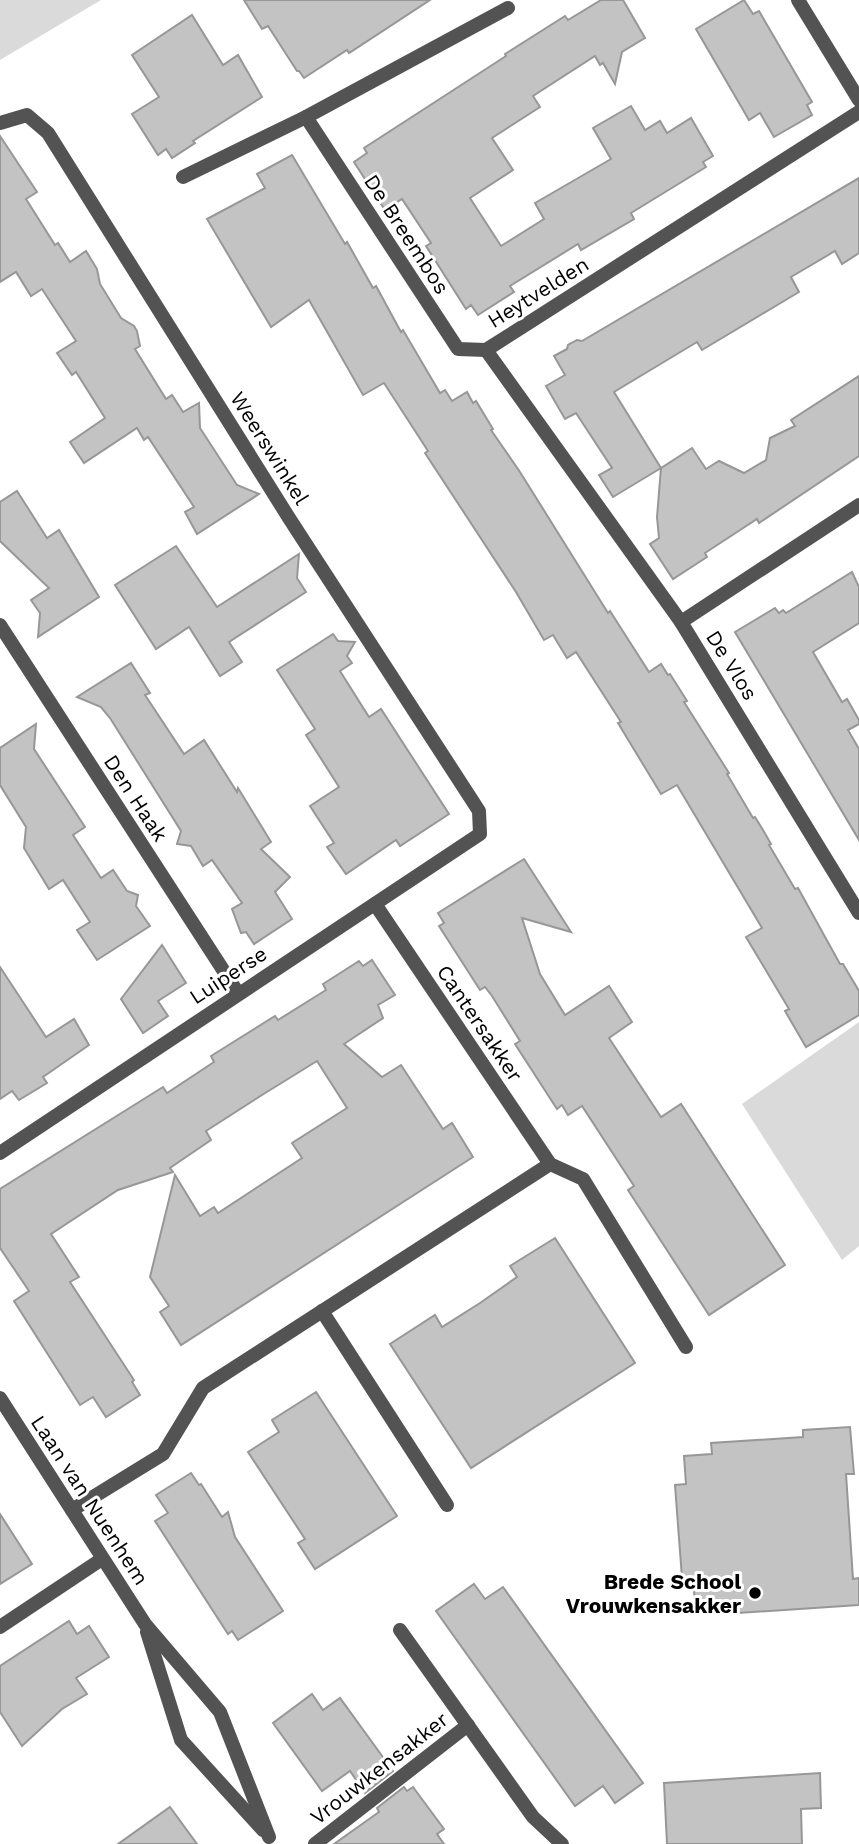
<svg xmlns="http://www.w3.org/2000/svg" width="859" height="1844" viewBox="0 0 859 1844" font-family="'Work Sans',sans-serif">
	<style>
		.green { fill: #dadada }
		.building { fill: #c3c3c3; stroke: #979797; stroke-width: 2 }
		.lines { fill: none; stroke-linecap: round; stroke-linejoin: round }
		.minor { stroke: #535353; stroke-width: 14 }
		.tertiary { stroke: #535353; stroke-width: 14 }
		.poi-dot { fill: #000; stroke: #fff; stroke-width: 2.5 }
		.labels { text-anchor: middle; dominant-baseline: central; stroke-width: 6; stroke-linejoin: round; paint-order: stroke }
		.street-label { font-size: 21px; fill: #000; stroke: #fff }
		.poi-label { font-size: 21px; font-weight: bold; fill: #000; stroke: #fff; text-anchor: end }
	</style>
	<rect width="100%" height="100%" fill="#fff"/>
	<g class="green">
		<path d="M0,0H101L0,60Z"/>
		<path d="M859,1022V1246L842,1260L742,1104Z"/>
	</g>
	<g class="building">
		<path d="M244,0H430L349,53L347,50L304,78L299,71H297L268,26L262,29Z"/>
		<path d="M601,0H623L645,38L622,52L615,84L603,63L600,65L595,56L533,96L540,107L492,138L513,170L470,198L501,246L544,219L535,203L611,159L593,128L631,106L645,130L660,121L667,133L691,118L713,156L703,162L706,167L631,213L634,219L581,250L578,244L510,286L514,292L478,315L471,305L466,309L426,246L431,243L402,199L385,210L354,162L367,153L364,148L506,56L505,54L565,16L568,20Z"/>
		<path d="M744,0L753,14L759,11L812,102L807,105L812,115L774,137L760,113L749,120L696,29Z"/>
		<path d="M192,15L223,65L238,55L262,97L193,141L195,143L172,158L166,149L158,155L132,114L159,97L132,55Z"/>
		<path d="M0,136L37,192L26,199L55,245L58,243L70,262L86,251L97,269L100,284L121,318L134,326L137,331L140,346L135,349L166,399L172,395L183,412L199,403L200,428L237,485L259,494L197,534L185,512L194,507L148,437L144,440L137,428L84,463L70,442L105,418L76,372L72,375L57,353L76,341L42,289L31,296L16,272L0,282Z"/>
		<path d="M292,155L345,244L347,242L373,288L376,286L401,332L403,330L440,393L445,390L452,401L467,392L473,403L476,401L493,429L491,430L520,472L608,613L610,611L649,672L661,664L668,675L670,674L687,701L684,702L729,773L727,774L753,818L755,817L763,830L771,844L769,845L795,889L798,888L840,964H843L859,991V1015L806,1047L785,1011L789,1009L746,937L762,928L677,785L661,794L618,723L621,722L576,652L567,658L553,635L544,640L516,592L425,453L428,451L384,383L363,395L309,300L271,327L207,219L265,188L257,174Z"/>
		<path d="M859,178V253L842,264L835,251L791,277L799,292L702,350L697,342L614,392L661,468L692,448L706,469L719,461L744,473L766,460L770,438L795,426L791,420L859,376V456L759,523L757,519L705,553L707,557L673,579L650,544L659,538L657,517L661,468L613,497L599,475L612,468L576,413L565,419L546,386L565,375L554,356L567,349L568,345L577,340L582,341Z"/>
		<path d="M17,491L47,538L59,530L99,597L38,637L40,613L31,600L49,588L0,541V502Z"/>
		<path d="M176,546L217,607L299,554L297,578L306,592L229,642L242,662L220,676L189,627L156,649L115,585Z"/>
		<path d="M852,572L859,587V623L813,652L842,702L847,699L859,720V724L848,730L859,749V840L735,632L775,608L779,613L783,610L786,613Z"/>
		<path d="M333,634L338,641L355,642L347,656L352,663L340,671L369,717L381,709L449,814L400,846L396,840L346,874L327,847L334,843L310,806L339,787L306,735L315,729L277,670Z"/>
		<path d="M131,663L150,693L145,695L184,754L204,740L237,792L238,788L271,842L261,849L290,877L275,892L292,919L254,944L246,932L241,933L232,909L242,903L212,860L203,866L191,846L177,844L181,831L110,718L101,707L77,697Z"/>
		<path d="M36,724L34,749L85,827L73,835L101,878L113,870L127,891L138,895L136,906L150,926L97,960L77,930L90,922L63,880L49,889L24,848L26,827L0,785V748Z"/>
		<path d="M524,859L571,932L522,918L540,974L565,1015L609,986L632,1022L609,1038L661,1117L681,1104L785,1265L709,1315L628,1190L634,1186L582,1106L568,1115L562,1105L557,1109L515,1044L520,1041L492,996L485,987L480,990L439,926L444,923L438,913Z"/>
		<path d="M162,945L186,983L158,1001L168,1016L143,1033L121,999Z"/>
		<path d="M372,960L395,995L378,1005L383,1018L344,1044L382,1077L401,1065L443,1129L452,1123L473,1157L181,1345L160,1312L169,1306L150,1277L175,1175L200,1216L214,1207L218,1213L302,1158L292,1143L347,1108L317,1061L262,1095L206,1131L211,1140L170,1168L173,1172L118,1190L51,1234L79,1277L70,1282L134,1380L132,1382L140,1395L106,1417L93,1397L80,1405L14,1301L29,1291L0,1248V1189L163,1087L167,1093L214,1062L211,1056L275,1016L278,1020L326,990L323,984L359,961L363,966Z"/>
		<path d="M0,967L46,1037L74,1019L89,1045L43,1077L47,1083L19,1100L12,1091L0,1099Z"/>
		<path d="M555,1238L635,1363L471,1468L390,1344L435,1315L442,1327L480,1303L517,1277L510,1266Z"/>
		<path d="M316,1392L397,1516L315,1569L298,1543L305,1539L248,1452L279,1432L272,1420Z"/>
		<path d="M850,1427L854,1474H846L853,1579L859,1578V1605L723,1614L722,1603L695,1605L693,1577L682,1578L675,1485L686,1484L684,1456L712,1454L711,1443L803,1437V1430Z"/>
		<path d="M191,1473L199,1485L201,1484L222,1517L228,1512L235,1537L283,1611L238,1640L232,1631L228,1634L155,1521L168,1513L156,1495Z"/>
		<path d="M0,1514L32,1564L0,1584Z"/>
		<path d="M474,1584L485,1599L503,1587L643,1783L615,1803L603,1786L575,1806L436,1611Z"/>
		<path d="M69,1621L77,1634L89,1626L109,1657L76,1678L87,1694L62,1709L22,1746L0,1712V1666Z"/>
		<path d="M312,1694L323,1710L340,1698L393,1771L365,1793L350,1771L322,1791L273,1723Z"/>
		<path d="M820,1773L821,1808L801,1809L802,1844H667L664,1783Z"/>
		<path d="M404,1787L407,1791L413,1787L444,1829L437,1834L444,1844H334L379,1812L377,1808Z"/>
		<path d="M170,1807L197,1844H118Z"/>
	</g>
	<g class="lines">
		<g class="minor">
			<path d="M798,0L859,100"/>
			<path d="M306,117L458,349L486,350"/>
			<path d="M0,123L27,115L48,133L289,518L479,811L480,834L0,1153"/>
			<path d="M183,177L306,117L508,8"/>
			<path d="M859,505L681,622L859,913"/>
			<path d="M681,622L486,350L859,112"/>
			<path d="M0,625L238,993"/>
			<path d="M375,904L550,1164L583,1179L686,1347"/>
			<path d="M322,1311L447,1505"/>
			<path d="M72,1510L163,1454L203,1388L550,1164"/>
			<path d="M0,1627L102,1559"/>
			<path d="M400,1630L533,1817L562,1844"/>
			<path d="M315,1844L468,1725"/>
		</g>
		<g class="tertiary">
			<path d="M0,1398L145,1624L220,1712L269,1837"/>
			<path d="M147,1632L181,1740L263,1830"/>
		</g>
	</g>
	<circle class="poi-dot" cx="755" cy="1593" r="7"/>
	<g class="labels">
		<g class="street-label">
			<text transform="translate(407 234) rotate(57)">De Breembos</text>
			<text transform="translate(538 292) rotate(-32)">Heytvelden</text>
			<text transform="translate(270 448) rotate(58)">Weerswinkel</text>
			<text transform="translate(732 665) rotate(58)">De Vlos</text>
			<text transform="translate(136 798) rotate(57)">Den Haak</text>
			<text transform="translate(228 975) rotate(-33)">Luiperse</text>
			<text transform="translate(480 1023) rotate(56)">Cantersakker</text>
			<text transform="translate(90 1500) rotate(57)">Laan van Nuenhem</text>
			<text transform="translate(379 1768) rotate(-38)">Vrouwkensakker</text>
		</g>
		<g class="poi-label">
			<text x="741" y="1581">Brede School<tspan x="741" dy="24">Vrouwkensakker</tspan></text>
		</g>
	</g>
</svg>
